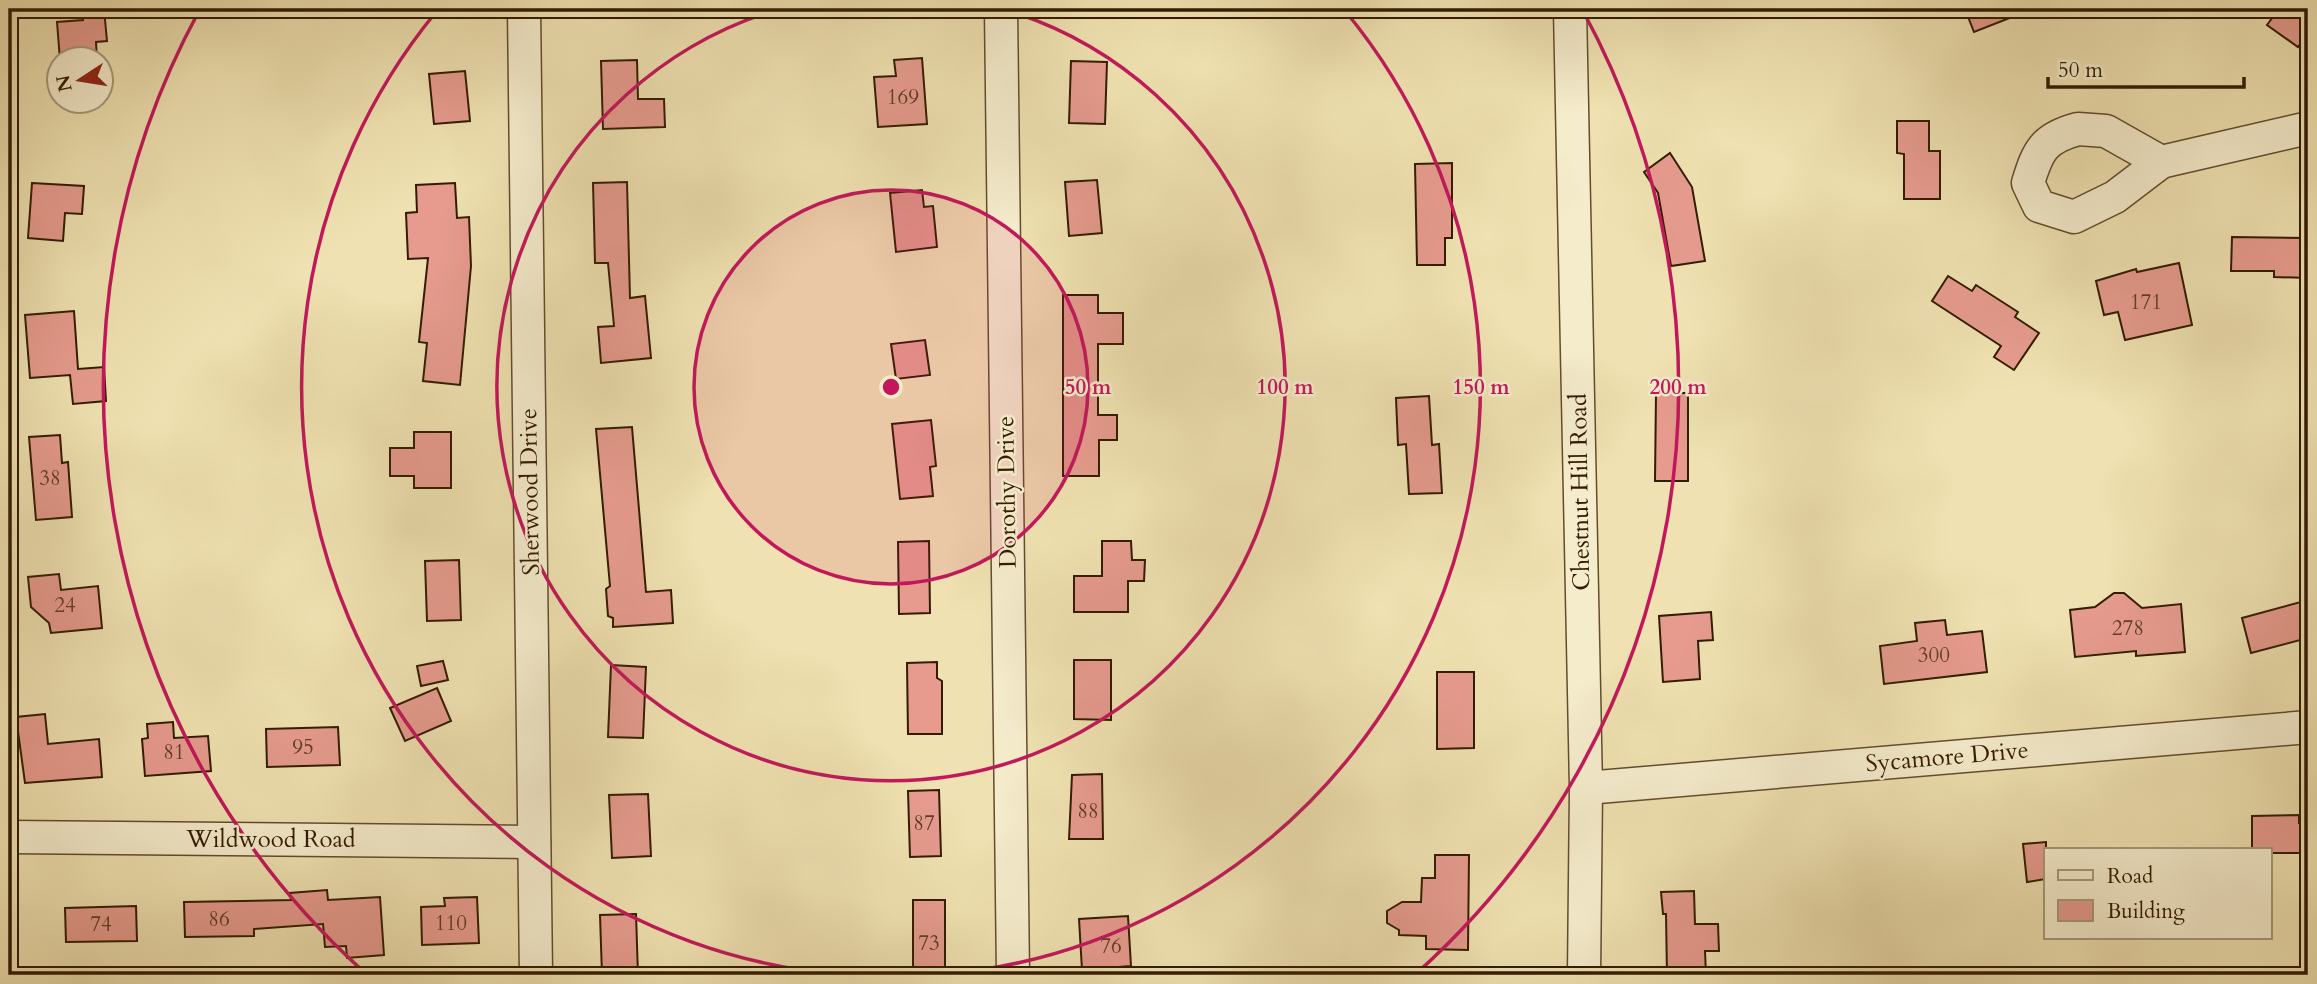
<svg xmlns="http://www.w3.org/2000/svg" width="2317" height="984" viewBox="0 0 2317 984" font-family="Cardo,serif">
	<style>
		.building { fill: #e69b8e; stroke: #331c00; stroke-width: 2 }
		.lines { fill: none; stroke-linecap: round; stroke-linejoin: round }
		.minor-casing { stroke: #624d2c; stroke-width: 35 }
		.minor { stroke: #f5eccc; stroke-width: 32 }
		.ring { fill: none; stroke: #c2185b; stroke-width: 3.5 }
		.labels { text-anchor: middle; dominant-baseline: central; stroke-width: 5; stroke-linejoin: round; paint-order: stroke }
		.number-label { font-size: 21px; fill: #603c24 }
		.street-label { font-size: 24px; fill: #331c00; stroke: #f5eccc }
		.centre { fill: #c2185b; stroke: #f5eccc; stroke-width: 3.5 }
		.ring-label { font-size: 21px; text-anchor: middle; font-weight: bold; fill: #c2185b; stroke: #f5eccc; stroke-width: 5; stroke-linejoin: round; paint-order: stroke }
	</style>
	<rect width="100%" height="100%" fill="#efe1b1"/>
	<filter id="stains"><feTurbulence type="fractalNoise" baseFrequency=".00286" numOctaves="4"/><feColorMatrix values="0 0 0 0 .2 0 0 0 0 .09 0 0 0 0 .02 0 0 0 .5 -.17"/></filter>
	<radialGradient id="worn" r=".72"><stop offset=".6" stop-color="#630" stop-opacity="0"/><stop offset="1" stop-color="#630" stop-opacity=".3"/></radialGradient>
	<g class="building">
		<path d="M82,9H104L107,41L96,42L97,60H60L57,22L83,20Z"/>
		<path d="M1965,9H2030V10L1974,32Z"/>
		<path d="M2279,9H2308V33L2298,47L2267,25Z"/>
		<path d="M922,58L927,124L878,127L874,77L896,76L894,60Z"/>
		<path d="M637,60L638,99H664L665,127L603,129L601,61Z"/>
		<path d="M1071,61L1107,62L1105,124L1069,123Z"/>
		<path d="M465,71L470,121L434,124L429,74Z"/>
		<path d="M1897,121H1929V151H1940V199H1904V154L1897,153Z"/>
		<path d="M1670,153L1692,187L1705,261L1671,266L1658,193L1644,172Z"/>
		<path d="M1452,163V238H1445V265H1417L1415,164Z"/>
		<path d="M1097,180L1102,233L1069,236L1065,182Z"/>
		<path d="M627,182L630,298L645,296L651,358L601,363L598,327L614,326L608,263H595L593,183Z"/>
		<path d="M32,183L84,186L82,214L65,213L63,241L28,238Z"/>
		<path d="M455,183L457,218L469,217L471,266L460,385L423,381L427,343L419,342L428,258L408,259L406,213L417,212L416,185Z"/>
		<path d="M922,190L924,207L933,206L937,247L896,252L890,193Z"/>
		<path d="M2232,237L2308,238V278L2274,277V271H2231Z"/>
		<path d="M2179,263L2192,325L2125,340L2118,312L2104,315L2096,281L2136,269L2137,272Z"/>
		<path d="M1948,276L1972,291L1976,285L2018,312L2015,317L2039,333L2014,370L1994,357L2001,346L1932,301Z"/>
		<path d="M1063,295H1098V313H1123V344H1098V415H1117V440H1099V476H1063Z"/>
		<path d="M74,311L78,369L104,367L106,401L73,404L70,375L30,378L25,315Z"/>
		<path d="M925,340L930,375L896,379L891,344Z"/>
		<path d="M1656,393H1688V481H1655Z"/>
		<path d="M1429,396L1432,445L1439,444L1442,493L1409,494L1406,444L1398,445L1396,398Z"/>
		<path d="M931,420L936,466L930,467L933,496L900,499L892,424Z"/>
		<path d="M632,427L646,592L671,590L673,623L613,627V618L608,616L606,589L610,586L596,429Z"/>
		<path d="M414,432H451V488H414V476H390V448H414Z"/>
		<path d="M60,435L62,463L68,462L72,517L36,520L29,437Z"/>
		<path d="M929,541L930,613L899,614L898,542Z"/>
		<path d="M1102,541H1131L1132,560H1145L1144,581H1128V612H1074V576H1102Z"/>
		<path d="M459,560L461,620L427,621L425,561Z"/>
		<path d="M59,574L61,590L98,586L102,628L51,633L49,623L31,607L28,577Z"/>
		<path d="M2114,593H2124L2142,608L2181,604L2185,652L2136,656V651L2075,657L2070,610L2095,607Z"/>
		<path d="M2308,600V638L2251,653L2242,618Z"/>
		<path d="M1711,612L1713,640L1698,641L1700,679L1663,682L1659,616Z"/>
		<path d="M1945,620L1947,635L1982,631L1987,672L1884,684L1880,646L1917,641L1915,623Z"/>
		<path d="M1074,660H1111V720L1074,719Z"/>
		<path d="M443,661L448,680L421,686L417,666Z"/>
		<path d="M937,662V678L942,681V734H908L907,663Z"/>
		<path d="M611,665L646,667L643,738L608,737Z"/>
		<path d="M1437,672H1474V748L1437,749Z"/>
		<path d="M437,688L451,721L405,741L390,708Z"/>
		<path d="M45,714L48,744L99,739L102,777L25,783L16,717Z"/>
		<path d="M173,722L174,738L208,736L211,771L145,776L142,739L148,738L147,724Z"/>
		<path d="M338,727L340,765L267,767L266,729Z"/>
		<path d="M1102,774L1103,839H1069L1072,775Z"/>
		<path d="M939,790L941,856L910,857L908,791Z"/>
		<path d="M648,794L651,856L612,858L609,795Z"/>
		<path d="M2299,815V823H2308V853H2270V849H2252V816Z"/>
		<path d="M2046,842V879L2027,882L2023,844Z"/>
		<path d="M1435,855H1469L1468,950L1426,949V936L1399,935V930L1387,923V911L1402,902H1421L1422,878H1435Z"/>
		<path d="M327,890L328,900L380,897L384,955L347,958L346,946L325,947L323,924L254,929V936L185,937L184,902L291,900L290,893Z"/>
		<path d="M1694,891L1695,924H1718L1719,951H1705L1706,975H1667L1666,914H1663L1661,892Z"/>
		<path d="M477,897L479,943L422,945L421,907L445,906L444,898Z"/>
		<rect x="913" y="900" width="32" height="75"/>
		<path d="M136,906L137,941L66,942L65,908Z"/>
		<path d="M636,914L638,975H602L600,915Z"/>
		<path d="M1128,916L1131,966L1082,970L1079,919Z"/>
	</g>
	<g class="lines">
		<defs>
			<g id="minor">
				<path d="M524,9L536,975"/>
				<path d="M1001,9L1013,975"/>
				<path d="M1570,9L1586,788L1584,975"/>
				<path d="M2078,129L2106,131L2161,162L2115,197L2074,217L2039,206L2028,183C2038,150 2044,138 2078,129Z"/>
				<path d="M2161,162L2308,128"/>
				<path d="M1586,788L2308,727"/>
				<path d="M9,837L534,842"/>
			</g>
		</defs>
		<use href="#minor" class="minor-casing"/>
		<use href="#minor" class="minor"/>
	</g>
	<circle cx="891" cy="387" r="197" fill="#c2185b" fill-opacity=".12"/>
	<g class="ring">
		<circle cx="891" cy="387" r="197"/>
		<path d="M1003 9A394 394 0 1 1 779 9"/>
		<path d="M845 975A590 590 0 0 1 436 12M1346 12A590 590 0 0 1 937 975"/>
		<path d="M364 972A787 787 0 0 1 199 11M1583 11A787 787 0 0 1 1418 972"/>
	</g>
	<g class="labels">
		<g class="number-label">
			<text x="903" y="97">169</text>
			<text x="2146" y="302">171</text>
			<text x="50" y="478">38</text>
			<text x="65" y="605">24</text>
			<text x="2128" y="628">278</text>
			<text x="1934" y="655">300</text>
			<text x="303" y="747">95</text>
			<text x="174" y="752">81</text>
			<text x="1088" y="811">88</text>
			<text x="924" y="823">87</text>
			<text x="219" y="919">86</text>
			<text x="451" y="923">110</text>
			<text x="101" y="924">74</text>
			<text x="929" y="943">73</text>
			<text x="1111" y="946">76</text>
		</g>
		<g class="street-label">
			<text transform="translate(530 492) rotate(-91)">Sherwood Drive</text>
			<text transform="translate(1007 492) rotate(-91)">Dorothy Drive</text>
			<text transform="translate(1580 492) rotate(-91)">Chestnut Hill Road</text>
			<text transform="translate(1947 757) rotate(-5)">Sycamore Drive</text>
			<text x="271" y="839">Wildwood Road</text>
		</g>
	</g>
	<circle cx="891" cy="387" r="10" class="centre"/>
	<g class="ring-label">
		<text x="1088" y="394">50 m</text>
		<text x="1285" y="394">100 m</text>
		<text x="1481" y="394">150 m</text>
		<text x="1678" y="394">200 m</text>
	</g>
	<rect width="2317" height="984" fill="none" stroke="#efe1b1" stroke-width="35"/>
	<rect x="10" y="10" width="2296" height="963" fill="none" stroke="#331c00" stroke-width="3.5"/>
	<rect x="18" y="18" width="2282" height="949" fill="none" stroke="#331c00" stroke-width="2"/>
	<rect x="2044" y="848" width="228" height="91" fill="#f5eccc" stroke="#a7997a" stroke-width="2"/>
	<rect x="2058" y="870" width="35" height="10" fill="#f5eccc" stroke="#a7997a" stroke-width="2"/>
	<text x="2107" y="883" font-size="21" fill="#331c00">Road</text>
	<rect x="2058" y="900" width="35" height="21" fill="#e69b8e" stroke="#a7997a" stroke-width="2"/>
	<text x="2107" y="918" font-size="21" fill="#331c00">Building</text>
	<g transform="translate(80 80) rotate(258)"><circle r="33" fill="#f5eccc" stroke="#a7997a" stroke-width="2"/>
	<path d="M0-5L12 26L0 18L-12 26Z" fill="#8f2418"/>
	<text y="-10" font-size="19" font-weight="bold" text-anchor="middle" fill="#331c00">N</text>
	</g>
	<path d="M2048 77v10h196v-10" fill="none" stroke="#331c00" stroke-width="3.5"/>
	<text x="2058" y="77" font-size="21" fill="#331c00" stroke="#f5eccc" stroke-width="5" paint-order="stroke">50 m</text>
	<rect width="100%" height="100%" filter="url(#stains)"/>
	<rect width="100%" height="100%" fill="url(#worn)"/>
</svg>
